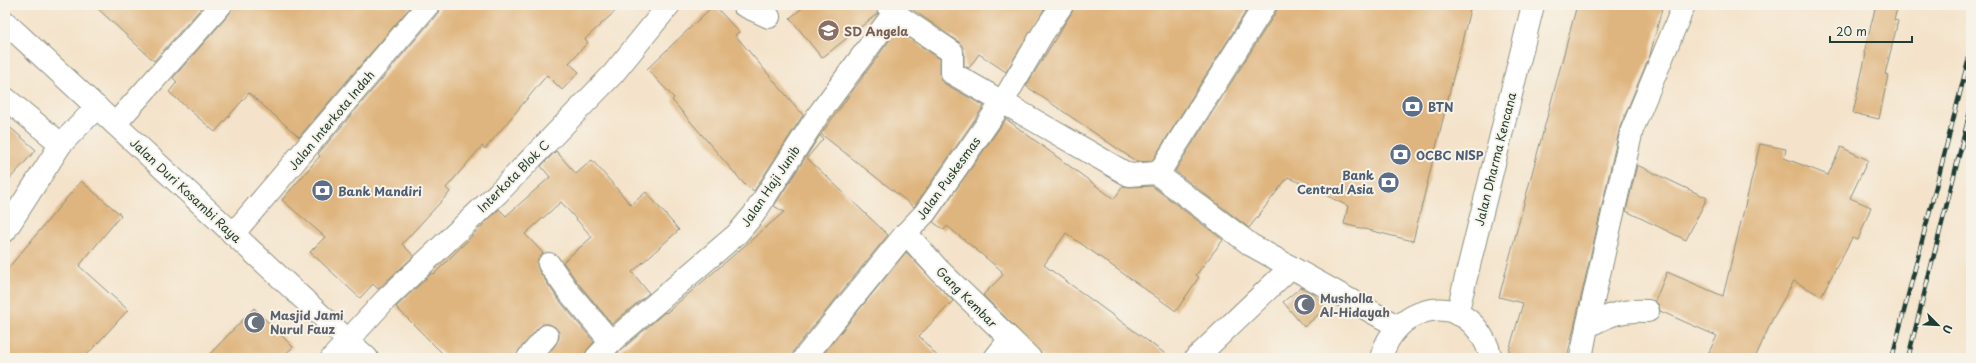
<svg xmlns="http://www.w3.org/2000/svg" width="1976" height="363" viewBox="0 0 1976 363" font-family="'Playpen Sans',sans-serif">
	<style>
		.building { fill: #dfb57f }
		.lines { fill: none; stroke-linecap: round; stroke-linejoin: round }
		.minor-casing { stroke: #8a907f; stroke-width: 24 }
		.major-casing { stroke: #8a907f; stroke-width: 24 }
		.minor { stroke: #fff; stroke-width: 22 }
		.major { stroke: #fff; stroke-width: 22 }
		.rail-casing { stroke: #1f3d34; stroke-width: 4.5 }
		.rail { stroke: #f7f3e8; stroke-width: 3; stroke-dasharray: 9; stroke-linecap: butt }
		.labels { text-anchor: middle; dominant-baseline: central; stroke-width: 4; stroke-linejoin: round; paint-order: stroke }
		.education-label { font-size: 12px; font-weight: bold; fill: #785e54; stroke: #f7f3e8; text-anchor: start }
		.service-label { font-size: 12px; font-weight: bold; fill: #4e5e75; stroke: #f7f3e8; text-anchor: start }
		.street-label { font-size: 12px; fill: #1f3d34; stroke: #f7f3e8 }
		.worship-label { font-size: 12px; font-weight: bold; fill: #5b616d; stroke: #f7f3e8; text-anchor: start }
	</style>
	<rect width="100%" height="100%" fill="#f7f3e8"/>
	<filter id="ink" filterUnits="userSpaceOnUse"><feTurbulence type="fractalNoise" baseFrequency=".025" numOctaves="2"/><feDisplacementMap in="SourceGraphic" scale="8" xChannelSelector="R" yChannelSelector="G"/><feConvolveMatrix kernelMatrix="1 2 1 2 8 2 1 2 1" color-interpolation-filters="sRGB"/></filter>
	<filter id="wash" filterUnits="userSpaceOnUse"><feTurbulence type="fractalNoise" baseFrequency=".012" numOctaves="4" result="noise"/><feDisplacementMap in="SourceGraphic" scale="16" xChannelSelector="R" yChannelSelector="G"/><feGaussianBlur stdDeviation="0.9" result="paint"/><feColorMatrix in="noise" values="0 0 0 0 0 0 0 0 0 0 0 0 0 0 0 0 0 1.4 0 .05"/><feComposite in="paint" operator="in"/></filter>
	<g filter="url(#wash)">
		<rect width="100%" height="100%" fill="#f4e3ca"/>
		<g id="blocks">
			<g class="building">
				<path d="M94,5H204L154,61Z"/>
				<path d="M233,5H412L299,137L249,93L215,132L169,92L177,82L173,78L230,13Z"/>
				<path d="M440,5H622L585,39L588,42L569,63L579,72L562,90L547,75L485,149L482,146L446,188L450,192L402,244L414,256L378,289L373,284L360,298L310,252L325,237L282,200L320,156L318,154L438,13Z"/>
				<path d="M714,5L739,32L735,35L803,115L754,191L744,184L672,100L674,98L647,69Z"/>
				<path d="M806,5H875L878,13L822,58L790,18Z"/>
				<path d="M906,5H1047L1006,72L979,54L969,68L964,66V52L959,42Z"/>
				<path d="M1074,5H1250L1152,161L1137,162L1026,86L1072,12Z"/>
				<path d="M1277,5H1471L1413,241L1344,224L1348,206L1288,177L1249,228L1175,171L1276,12Z"/>
				<path d="M1577,5H1663L1650,55L1620,127L1567,358H1520L1508,354L1523,303L1499,297Z"/>
				<path d="M1876,5H1898L1894,20L1898,21L1885,74L1888,75L1879,119L1853,113L1866,54L1864,53Z"/>
				<path d="M897,30L940,59V73L941,80L945,84L984,106L914,207L821,134Z"/>
				<path d="M1006,119L1114,199L1123,186L1130,187L1152,186L1223,240L1196,275L1199,277L1176,311L1066,233L1044,265L1171,358H1046L983,295L1003,275L1001,273L1002,271L947,226L944,230L933,222Z"/>
				<path d="M5,123L36,150L5,184Z"/>
				<path d="M820,135L823,139L807,158L888,235L794,350L792,358H614L620,351L665,312L666,313L784,212L774,206Z"/>
				<path d="M1760,144L1786,149L1784,158L1828,175L1841,147L1868,160L1850,198L1871,207L1858,240L1852,238L1821,296L1794,281L1773,318L1755,358H1706L1717,336L1660,311L1659,305L1655,301L1667,272L1723,296Z"/>
				<path d="M556,151L576,174L592,160L631,205L646,192L679,230L632,272L649,293L612,324L578,283L563,262L592,237L561,202L525,234L543,253L538,259L537,266L539,271L558,299L594,342L587,350L584,358H545L556,344L559,338V332L555,327L549,324H543L538,328L519,350L516,358H447L396,307L432,273L434,274L499,209L506,216L550,177L541,166Z"/>
				<path d="M1637,165L1707,198L1686,240L1626,211Z"/>
				<path d="M81,181L121,215L79,266L128,310L84,358H5V272Z"/>
				<path d="M906,252L953,301L919,336L939,358H820Z"/>
				<path d="M1301,287L1314,294L1326,308L1304,327L1283,302Z"/>
				<path d="M254,308L293,347L281,358H206Z"/>
			</g>
		</g>
	</g>
	<g filter="url(#ink)">
		<use href="#blocks" fill-opacity="0" stroke="#8a907f" stroke-width="1"/>
		<g class="lines">
			<defs>
				<g id="minor">
					<path d="M743,5L769,17"/>
					<path d="M894,13L952,52V73L1129,175L1156,173L1251,245L1397,326"/>
					<path d="M5,98L61,144"/>
					<path d="M115,124L221,5"/>
					<path d="M1156,173L1160,171L1265,5"/>
					<path d="M5,231L61,144L97,107"/>
					<path d="M906,233L939,270L1030,358"/>
					<path d="M233,234L428,5"/>
					<path d="M549,264L568,291L611,342"/>
					<path d="M1457,314L1533,5"/>
					<path d="M1587,327L1632,130L1684,5"/>
					<path d="M332,358L385,300L498,193L613,74L669,5"/>
					<path d="M528,358L547,336"/>
					<path d="M596,358L611,342L738,233L754,214L818,115L894,13L887,5"/>
					<path d="M804,358L906,233L925,213L1003,101L1043,33L1062,5"/>
					<path d="M995,358L1010,339"/>
					<path d="M1196,358L1291,267"/>
					<path d="M1381,358C1394,307 1457,290 1483,338C1487,345 1490,350 1490,358"/>
					<path d="M1581,358L1587,327C1608,315 1623,309 1648,311"/>
				</g>
				<path id="major" d="M5,22L367,358"/>
			</defs>
			<use href="#minor" class="minor-casing"/>
			<use href="#major" class="major-casing"/>
			<use href="#minor" class="minor"/>
			<use href="#major" class="major"/>
			<defs>
				<g id="rail">
					<path d="M1892,358L1971,50"/>
					<path d="M1908,358L1971,108"/>
				</g>
			</defs>
			<use href="#rail" class="rail-casing"/>
			<use href="#rail" class="rail"/>
		</g>
	</g>
	<defs>
		<symbol id="school-disc" viewBox="-11 -11 22 22"><circle r="9.5" fill="#8d6e63" stroke="#f7f3e8"/><path d="M0-5L7-2L0 1L-7-2ZM-4 1L0 2.5L4 1V4Q0 6-4 4Z" fill="#fff"/></symbol>
		<symbol id="bank-disc" viewBox="-11 -11 22 22"><circle r="9.5" fill="#5c6f8a" stroke="#f7f3e8"/><path d="M-6-4H6V4H-6ZM0-2.3a2.3 2.3 0 1 0 0 4.6a2.3 2.3 0 1 0 0-4.6Z" fill="#fff"/></symbol>
		<symbol id="mosque-disc" viewBox="-11 -11 22 22"><circle r="9.5" fill="#6b7280" stroke="#f7f3e8"/><path d="M3.5-4.9A6 6 0 1 0 3.5 4.9A5 5 0 1 1 3.5-4.9Z" fill="#fff"/></symbol>
	</defs>
	<g fill-rule="evenodd">
		<use href="#school-disc" x="816" y="18" width="25" height="25"/>
		<use href="#bank-disc" x="1400" y="94" width="25" height="25"/>
		<use href="#bank-disc" x="1388" y="142" width="25" height="25"/>
		<use href="#bank-disc" x="1376" y="170" width="25" height="25"/>
		<use href="#bank-disc" x="310" y="178" width="25" height="25"/>
		<use href="#mosque-disc" x="1292" y="292" width="25" height="25"/>
		<use href="#mosque-disc" x="242" y="310" width="25" height="25"/>
	</g>
	<g class="labels">
		<g class="education-label">
			<text x="844" y="31">SD Angela</text>
		</g>
		<g class="service-label">
			<text x="1428" y="107">BTN</text>
			<text x="1416" y="155">OCBC NISP</text>
			<text x="1374" y="175" text-anchor="end">Bank<tspan x="1374" dy="14">Central Asia</tspan></text>
			<text x="338" y="191">Bank Mandiri</text>
		</g>
		<g class="street-label">
			<text transform="translate(331 120) rotate(-50)">Jalan Interkota Indah</text>
			<text transform="translate(1495 159) rotate(-76)">Jalan Dharma Kencana</text>
			<text transform="translate(513 176) rotate(-45)">Interkota Blok C</text>
			<text transform="translate(948 178) rotate(-54)">Jalan Puskesmas</text>
			<text transform="translate(770 186) rotate(-56)">Jalan Haji Junib</text>
			<text transform="translate(186 190) rotate(43)">Jalan Duri Kosambi Raya</text>
			<text transform="translate(967 297) rotate(45)">Gang Kembar</text>
		</g>
		<g class="worship-label">
			<text x="1320" y="298">Musholla<tspan x="1320" dy="14">Al-Hidayah</tspan></text>
			<text x="270" y="315">Masjid Jami<tspan x="270" dy="14">Nurul Fauz</tspan></text>
		</g>
	</g>
	<rect width="1976" height="363" fill="none" stroke="#f7f3e8" stroke-width="20"/>
	<g transform="translate(1938 325) rotate(114)" stroke="#f7f3e8" stroke-width="3" paint-order="stroke">
	<path d="M0-3L7 15L0 10L-7 15Z" fill="#1f3d34"/>
	<text y="-6" font-size="11" font-weight="bold" text-anchor="middle" fill="#1f3d34">U</text>
	</g>
	<path d="M1830 36v6h82v-6" fill="none" stroke="#1f3d34" stroke-width="2"/>
	<text x="1836" y="36" font-size="12" fill="#1f3d34" stroke="#f7f3e8" stroke-width="3" paint-order="stroke">20 m</text>
</svg>
